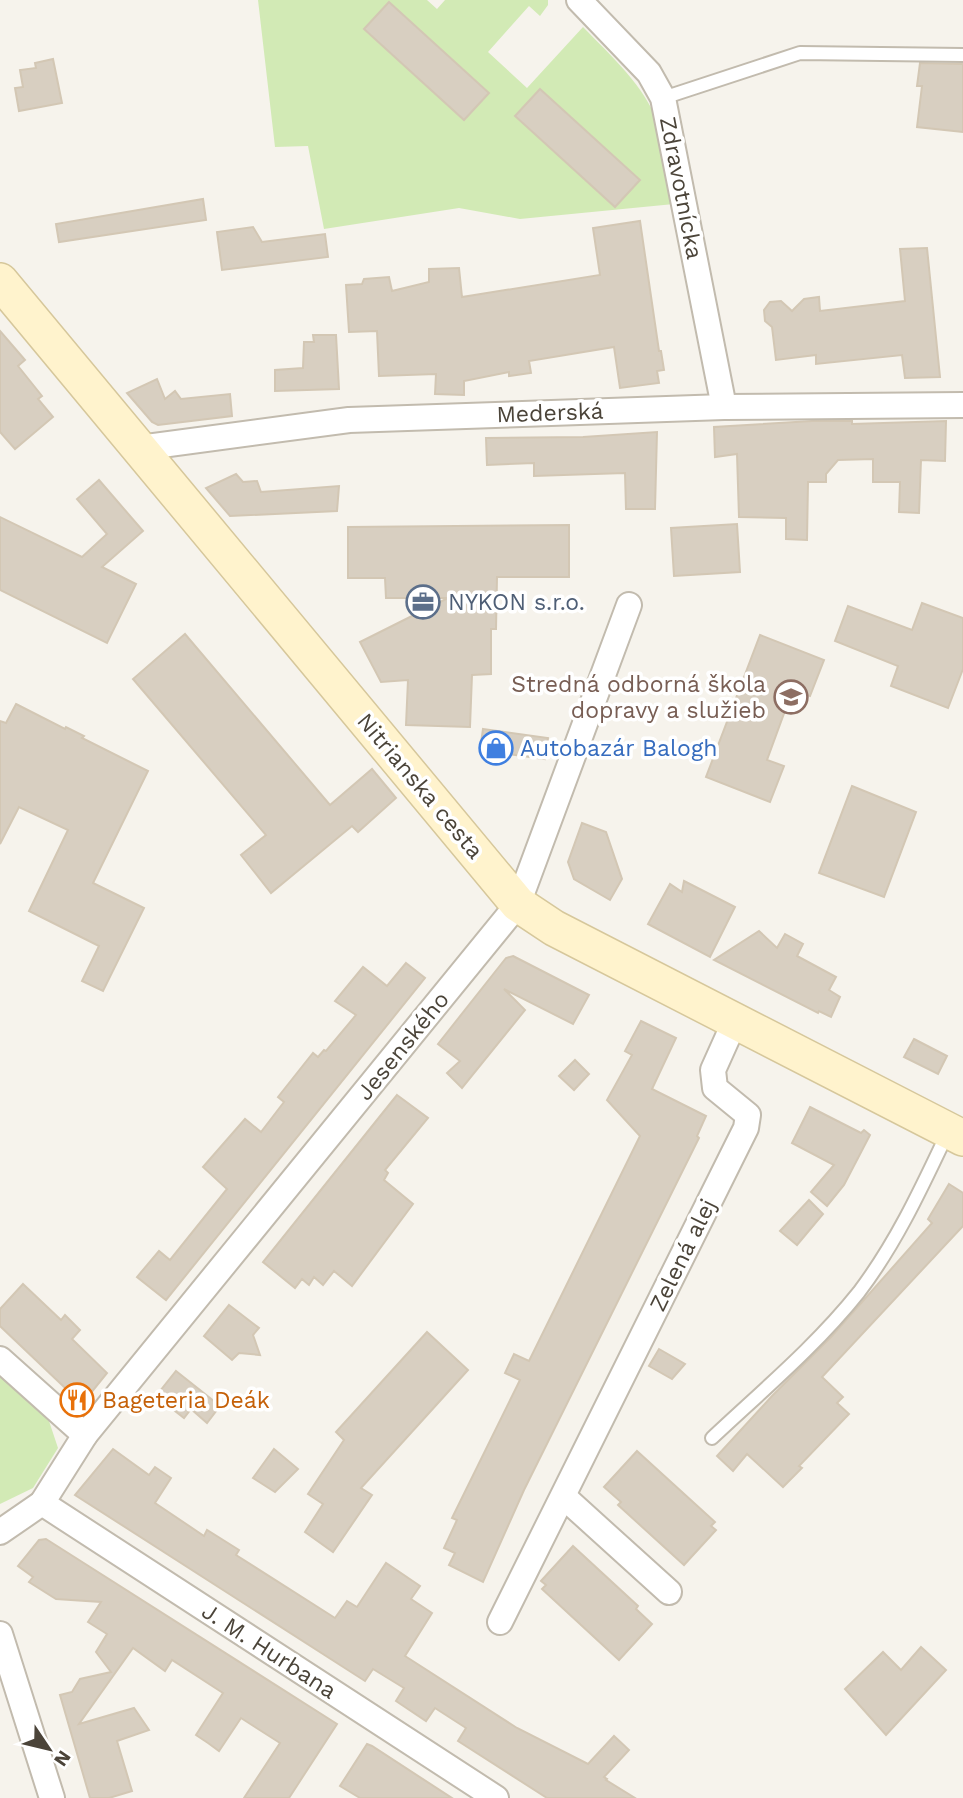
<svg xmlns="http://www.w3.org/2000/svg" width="963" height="1798" viewBox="0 0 963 1798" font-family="'Work Sans',sans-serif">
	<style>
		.green { fill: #d2eab5 }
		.building { fill: #d8cfc1; stroke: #d3c7b4; stroke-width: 2 }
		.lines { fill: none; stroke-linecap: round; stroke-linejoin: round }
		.lane-casing { stroke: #c2bbae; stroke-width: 16 }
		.street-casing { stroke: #c2bbae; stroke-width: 28 }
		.secondary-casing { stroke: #d6c79b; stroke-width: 38 }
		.lane { stroke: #fff; stroke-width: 12 }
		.street { stroke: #fff; stroke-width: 24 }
		.secondary { stroke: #fff3cd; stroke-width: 35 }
		.labels { text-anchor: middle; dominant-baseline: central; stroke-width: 7; stroke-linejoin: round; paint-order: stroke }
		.street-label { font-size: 23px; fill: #4b4439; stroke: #fff }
		.service-label { font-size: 23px; fill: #4e5e75; stroke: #fff; text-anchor: start }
		.education-label { font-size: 23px; fill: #785e54; stroke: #fff; text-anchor: end }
		.shop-label { font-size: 23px; fill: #366cbe; stroke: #fff; text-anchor: start }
		.food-label { font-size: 23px; fill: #c56008; stroke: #fff; text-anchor: start }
	</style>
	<rect width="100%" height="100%" fill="#f6f3ec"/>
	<g class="green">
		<path d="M258,0H427L437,9L445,0H548V5L540,16L529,6L488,52L527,88L583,27C612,57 644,85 659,125C667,149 669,179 674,204L520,219L459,208L324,229L308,146L275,147Z"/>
		<path d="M0,1375L49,1421L58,1448L33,1488L0,1504Z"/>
	</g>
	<g class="building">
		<path d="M389,2L489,93L464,120L364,29Z"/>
		<path d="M53,59L62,103L19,111L15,88L23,87L20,70L36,68L35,63Z"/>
		<path d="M920,63L963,64V132L917,127L922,86H917Z"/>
		<path d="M540,89L640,180L615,207L515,116Z"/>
		<path d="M203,199L206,220L59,242L56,224Z"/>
		<path d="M640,221L659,351H661L664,370L657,371L659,383L620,388L614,347L529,361L531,373L509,376V372L464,381V395L435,394L436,374L379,376L377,331L349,332L346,285L362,284L364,279L389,277L392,291L429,282V269L459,268L462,297L600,275L593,228Z"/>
		<path d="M253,227L262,242L325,234L328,257L222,270L217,232Z"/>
		<path d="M927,248L940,377L905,378L902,355L816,364V355L776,360L772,327L765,321L764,310L770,302L781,301L792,311L804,299L819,297L820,311L905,301L900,249Z"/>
		<path d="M0,331L25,360L18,366L42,396L38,399L53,417L15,449L0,432Z"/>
		<path d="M313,335H336L339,389L275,391V370L303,368L304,342H314Z"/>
		<path d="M157,379L165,399L175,391L181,399L230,394L232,416L158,425L152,422L127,393Z"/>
		<path d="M812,421H852V424L946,421L945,461L921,460L919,513L899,512L900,482H873V459L838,460L826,474V482H808L807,540L786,539V518L739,517L737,454L715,457L714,427Z"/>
		<path d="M657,432L655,509H626L625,473L534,476V463L487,465L486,438L583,437Z"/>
		<path d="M236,474L243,482L257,481L261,492L339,486L337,511L230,516L206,488Z"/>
		<path d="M99,480L143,531L102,567L136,584L107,643L0,590V517L82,557L107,534L77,499Z"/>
		<path d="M737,524L740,572L674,576L671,528Z"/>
		<path d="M569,525V577H497L496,629H491V674L472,675L470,727L406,725L408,680L381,682L360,642L448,598H386L385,578H348V527Z"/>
		<path d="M922,603L963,618V669L948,708L891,686L898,666L835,641L848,606L912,630Z"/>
		<path d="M185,634L330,805L372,769L396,798L358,832L352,826L271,893L241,855L266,835L133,679Z"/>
		<path d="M760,635L824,660L810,696L793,689L767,760L784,766L770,802L706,777Z"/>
		<path d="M16,704L65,729L66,727L84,736L82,738L148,771L93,883L144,908L103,991L82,981L99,946L29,911L68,830L19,807L0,844V721L6,723Z"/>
		<path d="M483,729L548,738L545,759L480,750Z"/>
		<path d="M852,786L916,812L884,897L819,873Z"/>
		<path d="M582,823L606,832L622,879L610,900L574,879L568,862Z"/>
		<path d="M684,881L735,907L710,957L648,924L670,884L682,892Z"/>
		<path d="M759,931L777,948L785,934L803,944L797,956L836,977L829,990L840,997L831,1017L819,1011L818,1013L714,960Z"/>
		<path d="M513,956L589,995L573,1024L504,989L525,1010L462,1088L447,1073L460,1061L438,1044L506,958Z"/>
		<path d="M406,963L425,978L166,1300L137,1277L159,1251L170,1260L227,1189L203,1167L245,1119L261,1132L284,1102L278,1097L313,1053L318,1057L324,1050L326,1051L356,1015L335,1001L363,967L387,986Z"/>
		<path d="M641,1021L676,1038L652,1089L706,1116L697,1136L699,1138L524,1490L483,1582L449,1565L455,1553L444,1548L457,1520L452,1518L520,1380L505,1373L514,1354L529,1361L640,1136L607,1100L632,1055L625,1051Z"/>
		<path d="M914,1039L947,1056L938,1074L904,1057Z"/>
		<path d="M575,1060L589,1074L574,1090L559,1076Z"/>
		<path d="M397,1095L428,1118L385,1170L388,1173L384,1180L413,1204L352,1286L334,1271L323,1285L314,1277L309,1285L302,1279L295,1288L263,1262Z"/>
		<path d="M810,1107L861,1133L864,1130L870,1135L844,1185L827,1206L811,1192L834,1165L792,1143Z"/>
		<path d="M949,1184L963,1193V1226L822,1377L843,1397L837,1403L849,1414L799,1466L802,1468L783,1487L747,1454L733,1471L717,1456L772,1396L831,1337L932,1223L928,1219Z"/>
		<path d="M809,1200L823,1214L797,1245L780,1231Z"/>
		<path d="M23,1284L61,1320L65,1315L80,1330L72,1339L107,1373L82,1404L0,1326V1309Z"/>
		<path d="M229,1305L259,1328L253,1335L260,1355L239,1353L232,1360L204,1336Z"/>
		<path d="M427,1332L468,1370L361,1488L372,1495L333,1552L305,1532L323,1504L308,1494L344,1440L336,1432Z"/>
		<path d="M659,1349L685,1364L672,1379L649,1366Z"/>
		<path d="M176,1371L220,1406L207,1423L191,1409L184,1418L156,1396Z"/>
		<path d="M113,1449L149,1475L155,1467L171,1478L155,1503L204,1536L207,1530L239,1550L236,1555L335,1618L347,1601L357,1607L386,1563L420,1586L411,1599L432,1613L405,1656L517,1728L588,1764L614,1736L629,1750L604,1777L607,1779L606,1780L635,1798H547L458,1741L466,1728L435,1708L426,1721L396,1701L404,1688L373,1669L365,1681L75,1495Z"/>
		<path d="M274,1449L298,1469L275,1492L253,1478Z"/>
		<path d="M637,1451L715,1522L711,1526L716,1530L684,1565L618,1505L621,1502L604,1487Z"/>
		<path d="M46,1539L337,1724L289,1798H244L280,1743L241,1718L219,1751L208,1743L196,1735L223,1693L172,1660L165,1671L133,1648L79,1724L134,1708L149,1730L117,1741L132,1791L109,1798H90L60,1695L72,1692L80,1679L111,1672L96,1652L107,1634L88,1622L101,1602L56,1599L29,1582L33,1577L18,1566L39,1540Z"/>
		<path d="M573,1546L638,1606L636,1609L652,1624L619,1660L542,1589L546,1585L541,1581Z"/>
		<path d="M921,1647L946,1670L886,1735L845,1689L883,1652L901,1670Z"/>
		<path d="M367,1744L372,1746L452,1798H360L340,1786Z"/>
	</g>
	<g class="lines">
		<defs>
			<g id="lane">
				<path d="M663,98L800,53L963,55"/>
				<path d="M712,1438C762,1391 816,1346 859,1292C896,1243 921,1189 947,1134"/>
			</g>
			<g id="street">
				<path d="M579,0L649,73L663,98L724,407"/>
				<path d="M139,448L349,420L724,407L963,405"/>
				<path d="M0,1359L85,1435L42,1503L0,1532"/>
				<path d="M85,1435L518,904L629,605"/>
				<path d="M564,1497L669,1592"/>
				<path d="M42,1503L496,1798"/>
				<path d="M500,1622L746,1128L748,1115L715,1088L713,1070L735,1021"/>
				<path d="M0,1634L52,1798"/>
			</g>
			<path id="secondary" d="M0,281L518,904L554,928L963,1138"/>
		</defs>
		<use href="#lane" class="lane-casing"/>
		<use href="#street" class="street-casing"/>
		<use href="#secondary" class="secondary-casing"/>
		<use href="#lane" class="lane"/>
		<use href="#street" class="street"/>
		<use href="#secondary" class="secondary"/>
	</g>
	<defs>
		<symbol id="office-ring" viewBox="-11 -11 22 22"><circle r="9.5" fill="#fff" stroke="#5c6f8a" stroke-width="1.5"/><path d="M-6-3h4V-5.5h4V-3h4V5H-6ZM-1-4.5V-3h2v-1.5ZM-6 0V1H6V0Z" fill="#5c6f8a"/></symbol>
		<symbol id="school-ring" viewBox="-11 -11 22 22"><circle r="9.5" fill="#fff" stroke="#8d6e63" stroke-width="1.5"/><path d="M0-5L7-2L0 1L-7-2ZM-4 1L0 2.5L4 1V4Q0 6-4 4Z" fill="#8d6e63"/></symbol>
		<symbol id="shop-ring" viewBox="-11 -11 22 22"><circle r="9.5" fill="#fff" stroke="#3f7fe0" stroke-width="1.5"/><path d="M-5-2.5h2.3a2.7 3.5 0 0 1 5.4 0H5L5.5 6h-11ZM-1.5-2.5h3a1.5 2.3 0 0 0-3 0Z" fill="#3f7fe0"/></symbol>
		<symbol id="restaurant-ring" viewBox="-11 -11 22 22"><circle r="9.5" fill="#fff" stroke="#e8710a" stroke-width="1.5"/><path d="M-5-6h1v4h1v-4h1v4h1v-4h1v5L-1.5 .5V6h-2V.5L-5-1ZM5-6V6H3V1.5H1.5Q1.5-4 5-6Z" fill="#e8710a"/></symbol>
	</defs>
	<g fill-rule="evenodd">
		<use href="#office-ring" x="404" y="583" width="38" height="38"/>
		<use href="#school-ring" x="772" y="678" width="38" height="38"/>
		<use href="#shop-ring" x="477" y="729" width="38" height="38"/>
		<use href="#restaurant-ring" x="58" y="1381" width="38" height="38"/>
	</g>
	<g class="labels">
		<g class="street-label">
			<text transform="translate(681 188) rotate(79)">Zdravotnícka</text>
			<text transform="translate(550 413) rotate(-2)">Mederská</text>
			<text transform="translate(420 786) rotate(50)">Nitrianska cesta</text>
			<text transform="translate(403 1046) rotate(-51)">Jesenského</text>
			<text transform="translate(683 1255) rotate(-64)">Zelená alej</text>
			<text transform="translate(269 1651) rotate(33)">J. M. Hurbana</text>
		</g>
		<g class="service-label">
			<text x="448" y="602">NYKON s.r.o.</text>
		</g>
		<g class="education-label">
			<text x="766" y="684">Stredná odborná škola<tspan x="766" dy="26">dopravy a služieb</tspan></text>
		</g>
		<g class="shop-label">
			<text x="520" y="748">Autobazár Balogh</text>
		</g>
		<g class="food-label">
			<text x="102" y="1400">Bageteria Deák</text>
		</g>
	</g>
	<g transform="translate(49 1749) rotate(125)" stroke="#ffffff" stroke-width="5" paint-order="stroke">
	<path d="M0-5L12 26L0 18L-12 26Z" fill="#4b4439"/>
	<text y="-10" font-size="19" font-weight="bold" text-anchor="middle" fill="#4b4439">N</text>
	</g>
</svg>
